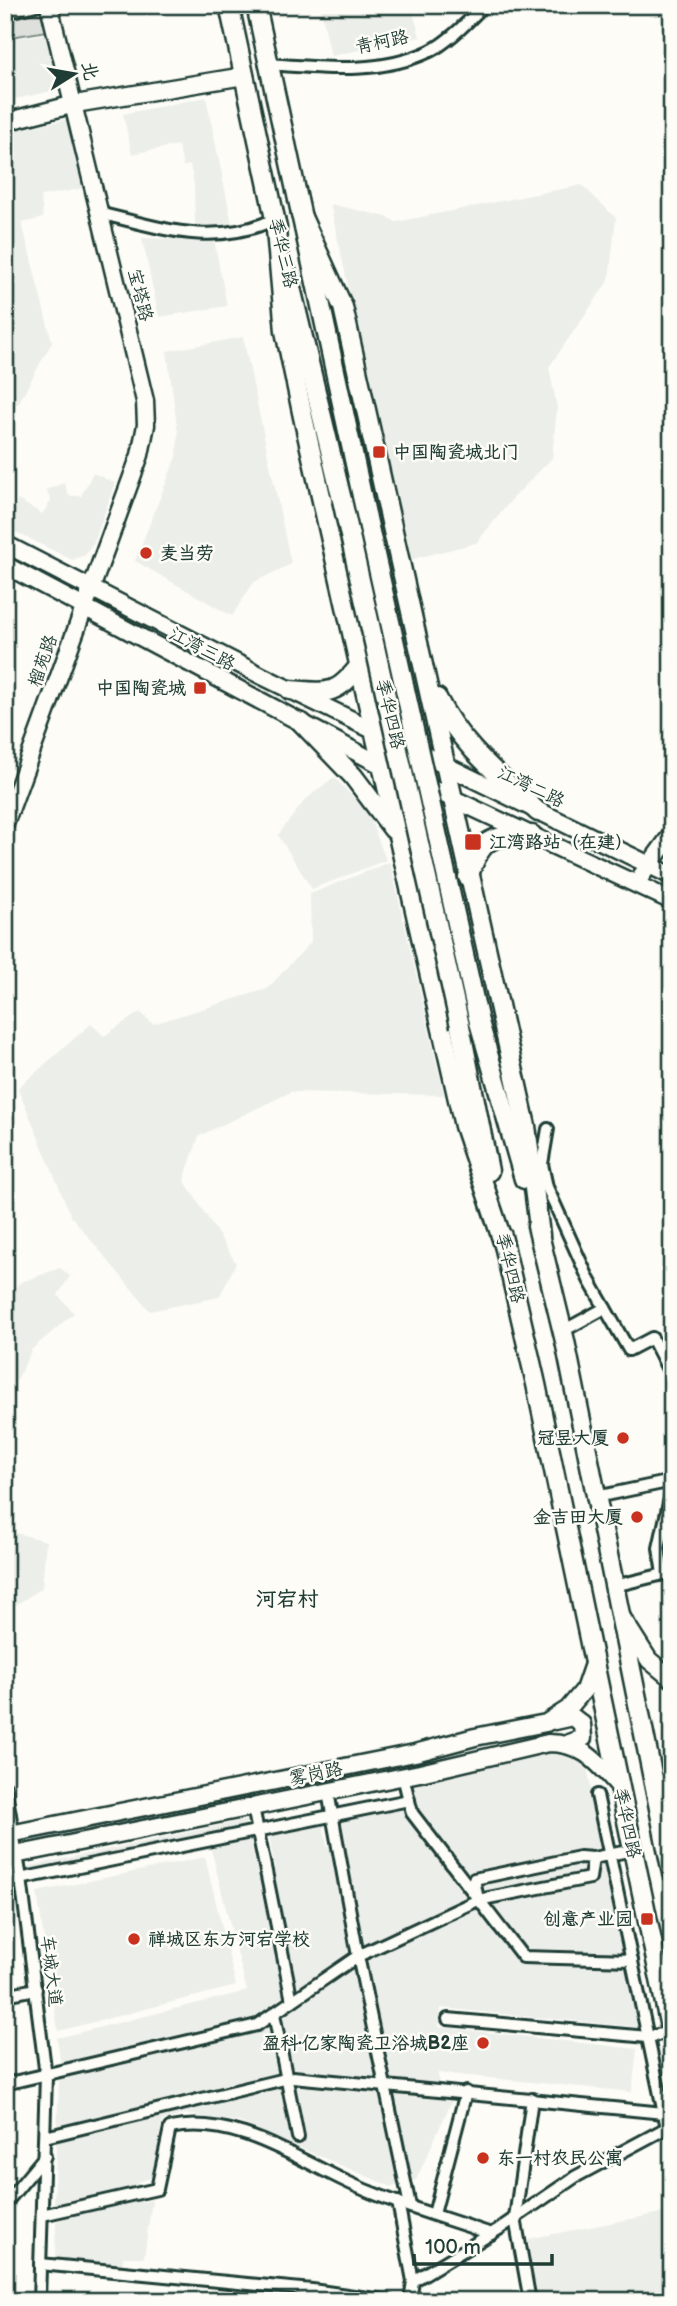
<svg xmlns="http://www.w3.org/2000/svg" width="677" height="2306" viewBox="0 0 677 2306" font-family="'Balsamiq Sans','LXGW WenKai TC',sans-serif">
	<style>
		.built { fill: #eceee9 }
		.green { fill: #dde0db; stroke: #7e8e88; stroke-width: 2 }
		.lines { fill: none; stroke-linecap: round; stroke-linejoin: round }
		.street-casing { stroke: #1f3d34; stroke-width: 16 }
		.secondary-casing { stroke: #1f3d34; stroke-width: 21 }
		.primary-casing { stroke: #1f3d34; stroke-width: 23 }
		.street { stroke: #fdfcf7; stroke-width: 10 }
		.secondary { stroke: #fdfcf7; stroke-width: 16 }
		.primary { stroke: #fdfcf7; stroke-width: 18 }
		.primary-bridge-casing { stroke: #1f3d34; stroke-width: 23; stroke-linecap: butt }
		.primary-bridge { stroke: #fdfcf7; stroke-width: 18 }
		.poi-dot { fill: #c8321e; stroke: #fdfcf7; stroke-width: 2.5 }
		.labels { text-anchor: middle; dominant-baseline: central; stroke-width: 5; stroke-linejoin: round; paint-order: stroke }
		.street-label { font-size: 18px; fill: #1f3d34; stroke: #fdfcf7 }
		.poi-label { font-size: 18px; font-weight: bold; fill: #1f3d34; stroke: #fdfcf7; text-anchor: start }
		.quarter-label { font-size: 21px; font-weight: bold; fill: #1f3d34; stroke: #fdfcf7 }
	</style>
	<rect width="100%" height="100%" fill="#fdfcf7"/>
	<filter id="ink" filterUnits="userSpaceOnUse"><feTurbulence type="fractalNoise" baseFrequency=".0143" numOctaves="2"/><feDisplacementMap in="SourceGraphic" scale="14" xChannelSelector="R" yChannelSelector="G"/><feConvolveMatrix kernelMatrix="1 2 1 2 8 2 1 2 1" color-interpolation-filters="sRGB"/></filter>
	<g filter="url(#ink)">
		<g class="built">
			<path d="M320,5H411L420,37L331,56Z"/>
			<path d="M50,33L67,88L5,101V40Z"/>
			<path d="M206,97L233,229L195,230L194,184L190,165L183,166L178,145L132,154L123,114Z"/>
			<path d="M69,119L85,188L41,196L43,218L22,223L52,342L18,404H5V132Z"/>
			<path d="M582,185L616,218L609,280L549,367L557,408L552,458L513,498L476,543L409,560L330,204L387,217L396,222Z"/>
			<path d="M142,238L214,240L227,306L159,317Z"/>
			<path d="M243,337L291,564L254,582L232,616L135,561L177,455L178,433L167,351Z"/>
			<path d="M93,473L115,483L94,543L85,555L72,560L6,527L18,500L42,514L51,501L46,490L64,483L69,496H81Z"/>
			<path d="M334,777L368,813L386,860L312,889L278,835L305,800Z"/>
			<path d="M390,862L444,1095L291,1092L199,1136L184,1180L236,1263L219,1297L150,1311L71,1216L18,1088L91,1024L104,1036L140,1012L153,1024L267,989L311,942L310,894Z"/>
			<path d="M60,1268L70,1276L58,1295L74,1313L32,1349L5,1404V1306L19,1283Z"/>
			<path d="M5,1527L8,1531L46,1541L42,1588L5,1612Z"/>
			<path d="M566,1750L586,1762L637,2027L441,2008L439,2027L637,2049L632,2092L438,2073L440,2098H453L416,2180L392,2187L239,2122L185,2114L162,2121L153,2177L138,2182L142,2202L152,2200L144,2257H123L122,2268L55,2261L56,2222L68,2217L67,2202L54,2204L60,2059L57,2038L247,1991L211,1849L33,1885L30,1866L246,1820L258,1875L275,1869L267,1823L321,1812L327,1846L343,1843L338,1811L392,1798L422,1783Z"/>
			<path d="M205,1857L236,1986L58,2031L37,1892Z"/>
			<path d="M672,2211V2301H538L528,2239Z"/>
		</g>
		<path class="green" d="M5,5H39L47,31L5,38Z"/>
		<g class="lines">
			<defs>
				<g id="street">
					<path d="M5,13L36,5"/>
					<path d="M269,64C322,68 380,75 430,51C449,42 470,20 484,5"/>
					<path d="M99,213C161,228 214,248 275,219"/>
					<path d="M548,1129L542,1164L547,1187L589,1280L629,1350L652,1338L672,1377"/>
					<path d="M563,1331L605,1308"/>
					<path d="M596,1497L672,1481"/>
					<path d="M663,1574L659,1548L672,1489"/>
					<path d="M614,1586L672,1572"/>
					<path d="M403,1776L412,1813L523,1957L632,1960"/>
					<path d="M5,1786L21,1878L46,2076L39,2301"/>
					<path d="M328,1792L358,1956L410,2206"/>
					<path d="M597,1795L667,2128"/>
					<path d="M253,1807L292,2001"/>
					<path d="M593,1858L633,1850"/>
					<path d="M5,1882L409,1800"/>
					<path d="M5,1995L36,1989"/>
					<path d="M274,2014L298,2137"/>
					<path d="M448,2019L648,2037L671,2032"/>
					<path d="M5,2084L257,2025L358,1956L478,1900L590,1878L593,1858L580,1857L474,1879L478,1900"/>
					<path d="M45,2137L293,2077L664,2113"/>
					<path d="M398,2202L413,2281L410,2301"/>
					<path d="M5,2204L45,2156"/>
					<path d="M434,2214L466,2092"/>
					<path d="M42,2215L157,2189L170,2128C241,2113 306,2167 370,2192C409,2208 451,2220 491,2234"/>
					<path d="M40,2264L312,2290L389,2301"/>
					<path d="M413,2281L499,2229L575,2177L672,2125"/>
					<path d="M530,2301L515,2218L532,2099"/>
				</g>
				<g id="secondary">
					<path d="M5,122L75,104L244,76"/>
					<path d="M5,544L262,676L672,876"/>
					<path d="M5,565L381,765L672,901"/>
					<path d="M5,824L140,455L146,425L145,401L49,5"/>
					<path d="M636,883L672,834"/>
					<path d="M623,1619L649,1660L672,1679"/>
					<path d="M555,1721L573,1717L582,1724L583,1738L569,1743"/>
					<path d="M661,1813L672,1766"/>
					<path d="M5,1835L415,1753L475,1737L546,1723L568,1709L584,1690L593,1664"/>
					<path d="M5,1857L420,1773L548,1743C583,1743 597,1762 619,1786"/>
				</g>
				<g id="primary">
					<path d="M229,5L277,228"/>
					<path d="M256,5L362,496"/>
					<path d="M301,215L343,307L526,1126L540,1235"/>
					<path d="M275,219L285,331L303,417L464,1126L504,1245"/>
					<path d="M288,275L342,500"/>
					<path d="M290,690C328,693 336,696 360,665"/>
					<path d="M437,698C460,745 500,776 538,812"/>
					<path d="M302,723L353,776L393,829"/>
					<path d="M468,877C483,835 490,837 532,835"/>
					<path d="M479,1022L524,1179"/>
					<path d="M460,1026L489,1171"/>
					<path d="M537,1226L565,1341L672,1873"/>
					<path d="M502,1236L536,1384L672,2037"/>
				</g>
			</defs>
			<use href="#street" class="street-casing"/>
			<use href="#secondary" class="secondary-casing"/>
			<use href="#primary" class="primary-casing"/>
			<use href="#street" class="street"/>
			<use href="#secondary" class="secondary"/>
			<use href="#primary" class="primary"/>
			<defs>
				<g id="primary-bridge">
					<path d="M362,496L479,1022"/>
					<path d="M342,500L460,1026"/>
				</g>
			</defs>
			<use href="#primary-bridge" class="primary-bridge-casing"/>
			<use href="#primary-bridge" class="primary-bridge"/>
		</g>
	</g>
	<g class="poi-dot">
		<rect x="372" y="445" width="14" height="14" rx="3.5"/>
		<circle cx="146" cy="553" r="7"/>
		<rect x="193" y="681" width="14" height="14" rx="3.5"/>
		<rect x="464" y="833" width="18" height="18" rx="3.5"/>
		<circle cx="623" cy="1438" r="7"/>
		<circle cx="637" cy="1517" r="7"/>
		<rect x="640" y="1912" width="14" height="14" rx="3.5"/>
		<circle cx="134" cy="1939" r="7"/>
		<circle cx="483" cy="2043" r="7"/>
		<circle cx="483" cy="2158" r="7"/>
	</g>
	<g class="labels">
		<g class="street-label">
			<text transform="translate(382 42) rotate(-12)">青柯路</text>
			<text transform="translate(283 253) rotate(77)">季华三路</text>
			<text transform="translate(140 295) rotate(76)">宝塔路</text>
			<text transform="translate(202 649) rotate(28)">江湾三路</text>
			<text transform="translate(43 661) rotate(-71)">榴苑路</text>
			<text transform="translate(390 714) rotate(77)">季华四路</text>
			<text transform="translate(531 787) rotate(26)">江湾二路</text>
			<text transform="translate(510 1268) rotate(77)">季华四路</text>
			<text transform="translate(316 1774) rotate(-12)">雾岗路</text>
			<text transform="translate(627 1823) rotate(78)">季华四路</text>
			<text transform="translate(51 1971) rotate(83)">车城大道</text>
		</g>
		<g class="poi-label">
			<text x="393" y="452">中国陶瓷城北门</text>
			<text x="160" y="553">麦当劳</text>
			<text x="186" y="688" text-anchor="end">中国陶瓷城</text>
			<text x="489" y="842">江湾路站（在建）</text>
			<text x="609" y="1438" text-anchor="end">冠昱大厦</text>
			<text x="623" y="1517" text-anchor="end">金吉田大厦</text>
			<text x="633" y="1919" text-anchor="end">创意产业园</text>
			<text x="148" y="1939">禅城区东方河宕学校</text>
			<text x="469" y="2043" text-anchor="end">盈科·亿家陶瓷卫浴城B2座</text>
			<text x="497" y="2158">东一村农民公寓</text>
		</g>
		<g class="quarter-label">
			<text x="287" y="1599">河宕村</text>
		</g>
	</g>
	<rect width="677" height="2306" fill="none" stroke="#fdfcf7" stroke-width="28"/>
	<rect x="14" y="14" width="649" height="2278" fill="none" stroke="#1f3d34" stroke-width="2.5" filter="url(#ink)"/>
	<g transform="translate(74 74) rotate(79)" stroke="#fdfcf7" stroke-width="5" paint-order="stroke">
	<path d="M0-5L12 26L0 18L-12 26Z" fill="#1f3d34"/>
	<text y="-10" font-size="19" font-weight="bold" text-anchor="middle" fill="#1f3d34">北</text>
	</g>
	<path d="M414 2254v10h138v-10" fill="none" stroke="#1f3d34" stroke-width="3.5"/>
	<text x="425" y="2254" font-size="21" fill="#1f3d34" stroke="#fdfcf7" stroke-width="5" paint-order="stroke">100 m</text>
</svg>
